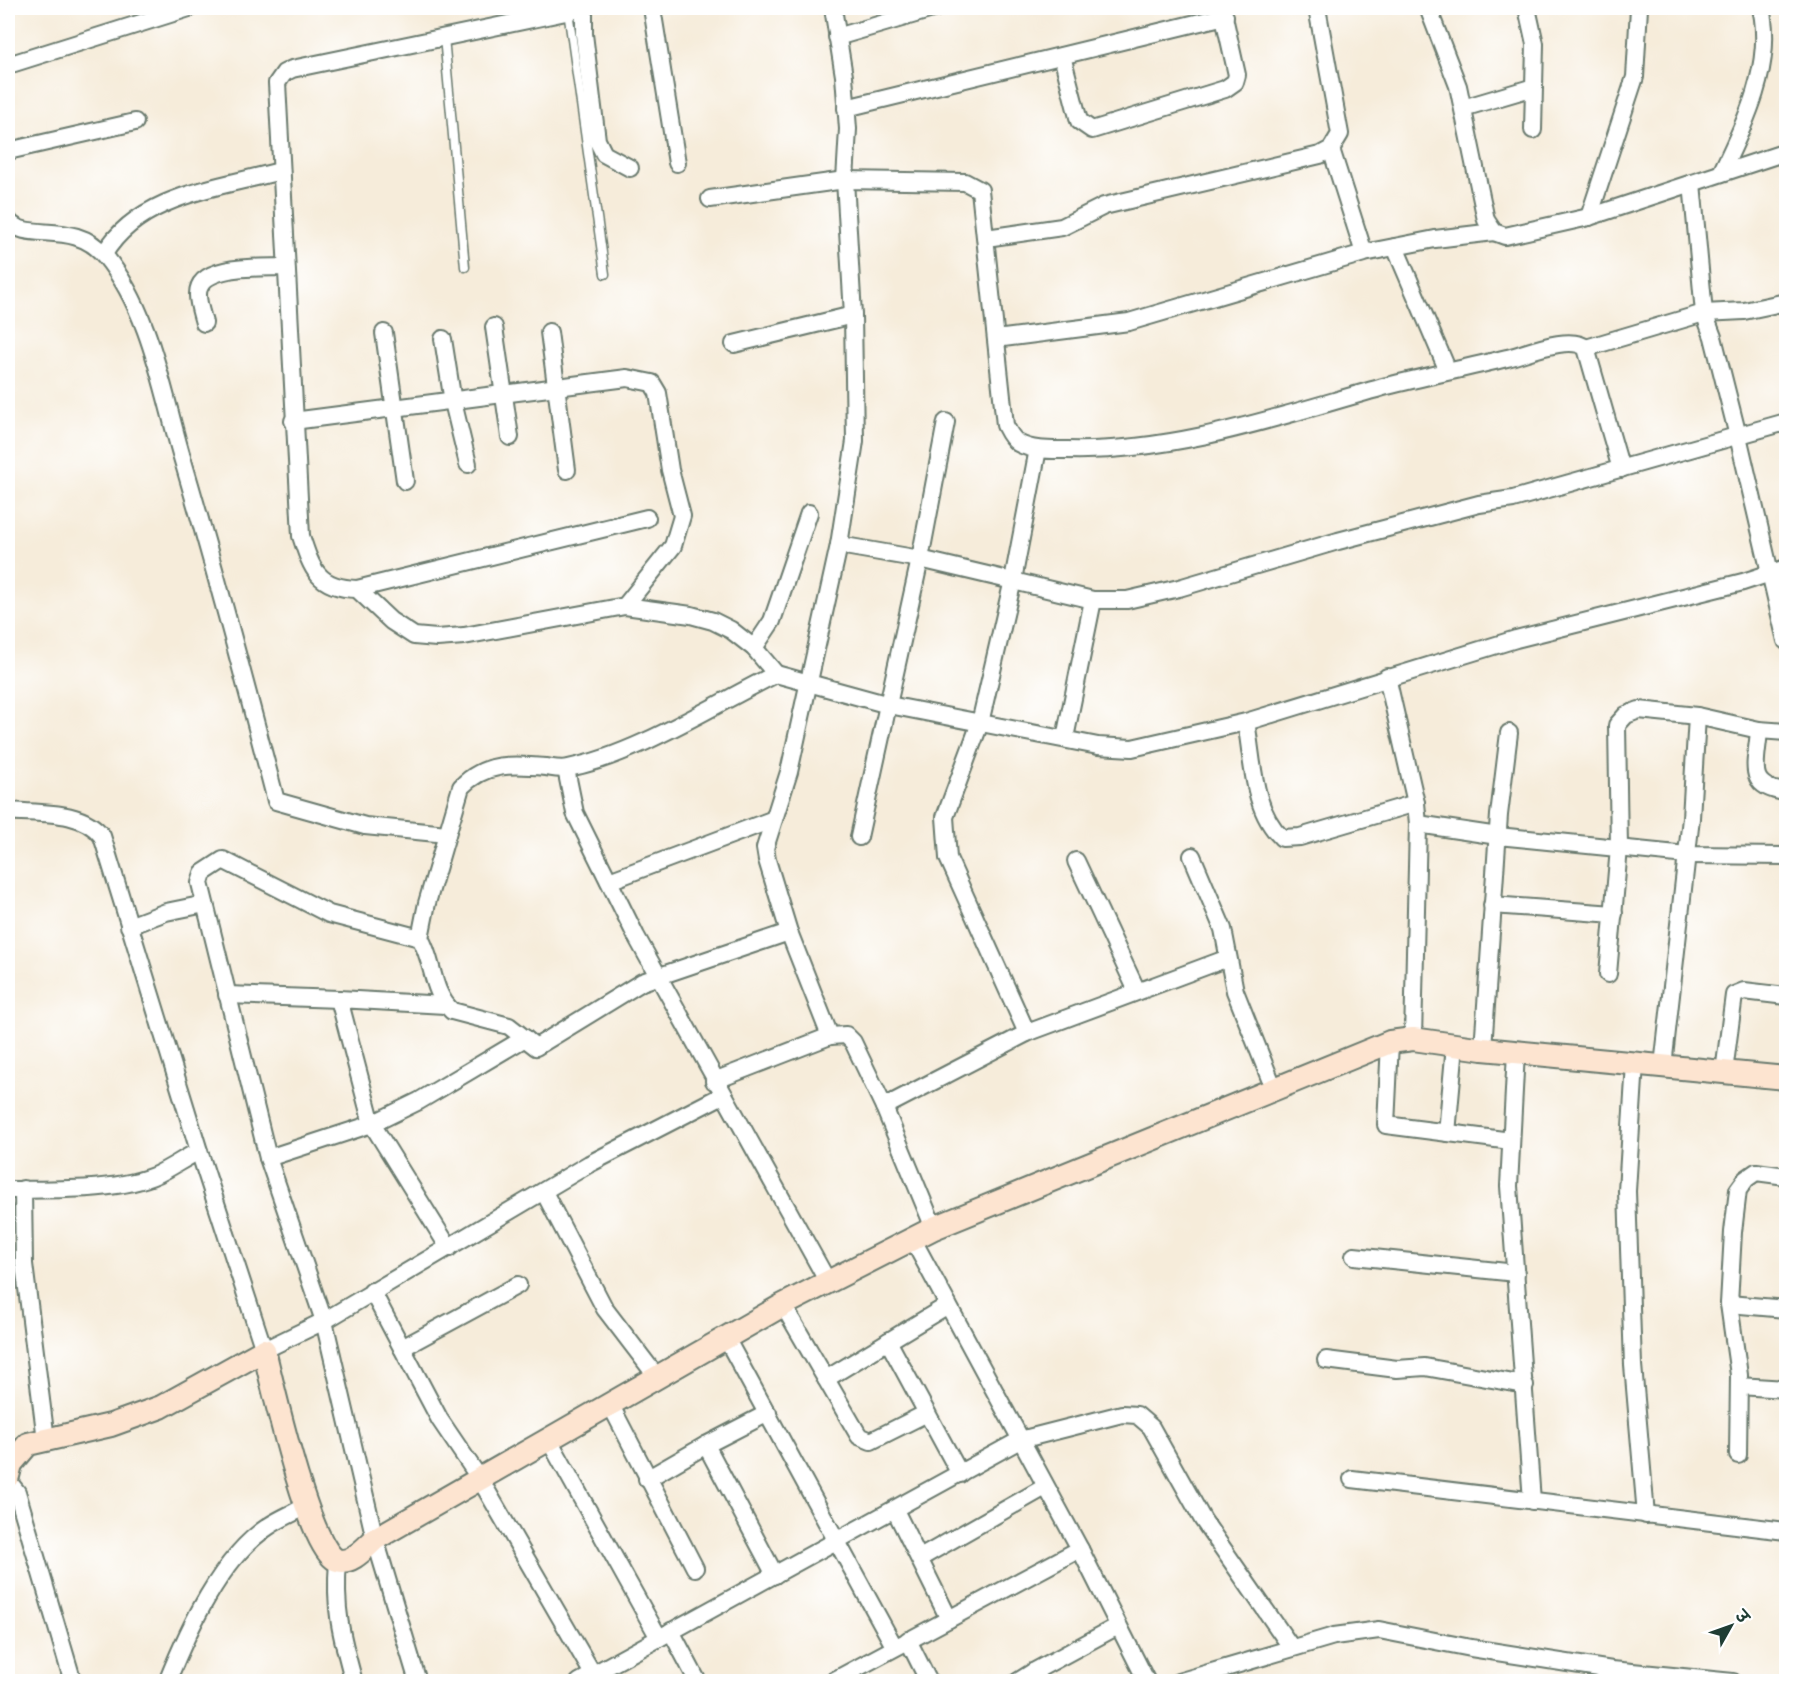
<svg xmlns="http://www.w3.org/2000/svg" width="1794" height="1689" viewBox="0 0 1794 1689" font-family="Itim,'Playpen Sans Deva',sans-serif">
	<style>
		.lines { fill: none; stroke-linecap: round; stroke-linejoin: round }
		.lane-casing { stroke: #6a7a6e; stroke-width: 11 }
		.street-casing { stroke: #6a7a6e; stroke-width: 20 }
		.secondary-casing { stroke: #6a7a6e; stroke-width: 26 }
		.lane { stroke: #fff; stroke-width: 8 }
		.street { stroke: #fff; stroke-width: 16 }
		.secondary { stroke: #fde4d0; stroke-width: 22 }
	</style>
	<rect width="100%" height="100%" fill="#fff"/>
	<filter id="ink" filterUnits="userSpaceOnUse"><feTurbulence type="fractalNoise" baseFrequency=".0167" numOctaves="2"/><feDisplacementMap in="SourceGraphic" scale="12" xChannelSelector="R" yChannelSelector="G"/><feConvolveMatrix kernelMatrix="1 2 1 2 8 2 1 2 1" color-interpolation-filters="sRGB"/></filter>
	<filter id="wash" filterUnits="userSpaceOnUse"><feTurbulence type="fractalNoise" baseFrequency=".008" numOctaves="4" result="noise"/><feDisplacementMap in="SourceGraphic" scale="24" xChannelSelector="R" yChannelSelector="G"/><feGaussianBlur stdDeviation="1.35" result="paint"/><feColorMatrix in="noise" values="0 0 0 0 0 0 0 0 0 0 0 0 0 0 0 0 0 1.4 0 .05"/><feComposite in="paint" operator="in"/></filter>
	<g filter="url(#wash)">
		<rect width="100%" height="100%" fill="#f6ecda"/>
	</g>
	<g filter="url(#ink)">
		<g class="lines">
			<defs>
				<g id="lane">
					<path d="M568,11L605,274"/>
					<path d="M444,37L465,267"/>
				</g>
				<g id="street">
					<path d="M584,8V34L597,140L604,154L630,168"/>
					<path d="M585,8L292,69L284,73L277,83L301,536C312,570 318,588 357,589L391,621L414,636L437,638L464,636L625,606L691,615L713,621L731,630L754,648L776,674"/>
					<path d="M652,8L677,163"/>
					<path d="M1428,8L1458,86L1486,220L1494,232L1505,236L1589,217L1786,152"/>
					<path d="M1527,8L1535,44L1533,130"/>
					<path d="M837,37L936,8"/>
					<path d="M1062,56L1079,121L1092,130L1225,89L1235,82L1237,75L1222,8"/>
					<path d="M8,65L189,8"/>
					<path d="M846,108L1225,16"/>
					<path d="M1463,108L1534,87"/>
					<path d="M1331,149L1364,253"/>
					<path d="M8,151L135,122"/>
					<path d="M1721,173C1745,124 1774,64 1761,8"/>
					<path d="M1692,183L1704,313L1713,337L1738,436L1786,641"/>
					<path d="M710,199L845,180L965,182L980,190L1005,425C1008,431 1011,438 1018,443C1032,451 1051,450 1067,450C1177,453 1282,415 1387,386C1427,376 1467,368 1507,358C1525,354 1570,334 1586,348L1621,469"/>
					<path d="M1589,217L1635,77L1639,8"/>
					<path d="M8,220C25,244 74,218 105,256C150,311 162,388 181,454C215,569 246,685 276,801L365,826L447,834"/>
					<path d="M986,238L1062,227L1104,206L1320,155L1331,149L1340,134L1317,8"/>
					<path d="M1395,247L1448,371"/>
					<path d="M104,254C139,195 218,188 280,171"/>
					<path d="M204,323C202,315 198,304 198,295C197,263 263,268 285,267"/>
					<path d="M494,327L510,437"/>
					<path d="M549,332L567,470"/>
					<path d="M384,333L405,481"/>
					<path d="M443,339L453,402L468,464"/>
					<path d="M996,339L1129,322L1364,253L1435,239L1494,232"/>
					<path d="M734,344L853,315"/>
					<path d="M1586,348L1704,313L1744,311L1786,302"/>
					<path d="M293,421L627,378L652,383L658,393L670,470L682,516L673,546L625,606"/>
					<path d="M839,545L920,559L1093,600H1127L1179,588L1338,541L1479,504L1513,499L1786,422"/>
					<path d="M357,589L647,518"/>
					<path d="M754,648L772,621L809,513"/>
					<path d="M1387,677L1416,803L1418,824L1413,1039"/>
					<path d="M1246,722C1253,760 1252,810 1282,838L1300,837L1416,803"/>
					<path d="M1759,730C1757,763 1744,787 1786,792"/>
					<path d="M1065,738L1093,600"/>
					<path d="M566,769L575,813L636,936L828,1282"/>
					<path d="M8,811C38,814 82,809 102,836L199,1151L264,1350L324,1321L589,1164L723,1095"/>
					<path d="M1418,824L1498,836L1687,855L1786,856"/>
					<path d="M859,837L920,559L946,422"/>
					<path d="M1192,856L1223,929L1235,991L1274,1089"/>
					<path d="M1076,861L1137,991"/>
					<path d="M609,881L774,819"/>
					<path d="M1492,905L1614,914"/>
					<path d="M129,926L166,912L205,904"/>
					<path d="M420,938L427,903L461,787C485,762 513,764 546,767C553,768 561,770 568,768C634,756 715,704 776,674L889,705L1098,746L1132,748L1246,722L1516,639L1743,582L1786,568"/>
					<path d="M1608,974L1619,848L1617,725L1626,715L1639,710L1697,716L1759,730L1786,732"/>
					<path d="M227,995L339,999"/>
					<path d="M445,1005L339,999L372,1124L449,1248"/>
					<path d="M1027,1033L948,858L945,817L980,723L1013,580L1038,449"/>
					<path d="M830,1036L789,932L767,860L765,848L789,772L839,545L855,441L853,315L845,180L848,129L844,76L833,8"/>
					<path d="M1390,1042L1386,1125L1511,1141"/>
					<path d="M1483,1049L1499,815L1509,733"/>
					<path d="M1516,1052L1509,1186L1532,1501"/>
					<path d="M1635,1063L1627,1191L1633,1365L1646,1515"/>
					<path d="M1663,1066L1691,818L1697,716"/>
					<path d="M1724,1072L1734,995L1744,991L1786,996"/>
					<path d="M714,1081L830,1036L846,1035L853,1042L884,1107L934,1228"/>
					<path d="M884,1107L1027,1033L1228,958"/>
					<path d="M1447,1133L1455,1045"/>
					<path d="M268,1158L372,1124L419,1101L525,1038"/>
					<path d="M23,1189L24,1264L46,1440"/>
					<path d="M8,1190C51,1189 119,1192 158,1174C172,1167 185,1158 199,1151"/>
					<path d="M544,1192L605,1309L657,1377"/>
					<path d="M913,1240L1080,1549L1147,1682"/>
					<path d="M1354,1256L1516,1273"/>
					<path d="M372,1291L440,1420L480,1479L593,1674"/>
					<path d="M1729,1304L1786,1309"/>
					<path d="M783,1305L859,1436L871,1441L927,1413"/>
					<path d="M726,1338L894,1646"/>
					<path d="M888,1341L960,1474"/>
					<path d="M402,1348L518,1285"/>
					<path d="M1326,1360L1397,1369L1425,1367L1525,1385"/>
					<path d="M826,1379L948,1305"/>
					<path d="M1739,1386L1786,1389"/>
					<path d="M610,1404L695,1568"/>
					<path d="M548,1438L659,1638"/>
					<path d="M706,1445L768,1413"/>
					<path d="M1738,1455L1739,1375L1729,1304L1733,1232L1738,1190L1746,1179L1756,1172L1786,1176"/>
					<path d="M647,1479L706,1445L775,1575"/>
					<path d="M1352,1479L1786,1531"/>
					<path d="M8,1481L17,1492L73,1682"/>
					<path d="M895,1510L949,1619"/>
					<path d="M920,1558L1045,1487"/>
					<path d="M338,1561C334,1609 341,1635 354,1682"/>
					<path d="M671,1631L698,1682"/>
					<path d="M908,1640L929,1682"/>
					<path d="M1033,1672L1118,1626"/>
					<path d="M167,1682C188,1630 221,1557 269,1526C281,1518 294,1513 306,1506"/>
					<path d="M418,1682L375,1539L324,1321L268,1158L200,883L203,873L223,860L329,914L420,938C434,961 431,992 452,1011L509,1026L536,1047L642,982L789,932"/>
					<path d="M579,1682L1020,1440L1122,1414L1137,1415L1151,1427L1203,1520L1291,1647"/>
					<path d="M831,1682L1080,1549"/>
					<path d="M1017,1682L1033,1672L1039,1681"/>
					<path d="M1178,1682L1334,1636L1379,1630L1471,1648L1612,1670L1733,1682"/>
				</g>
				<path id="secondary" d="M8,1476L11,1464L28,1444L111,1425L161,1407L264,1350C272,1383 310,1552 337,1560C351,1565 365,1548 375,1539L783,1305L934,1228L1390,1042L1413,1039L1483,1049L1786,1078"/>
			</defs>
			<use href="#lane" class="lane-casing"/>
			<use href="#street" class="street-casing"/>
			<use href="#secondary" class="secondary-casing"/>
			<use href="#lane" class="lane"/>
			<use href="#street" class="street"/>
			<use href="#secondary" class="secondary"/>
		</g>
	</g>
	<rect width="1794" height="1689" fill="none" stroke="#fff" stroke-width="30"/>
	<g transform="translate(1731 1626) rotate(50)" stroke="#ffffff" stroke-width="4.5" paint-order="stroke">
	<path d="M0-4.5L10 22L0 15L-10 22Z" fill="#1f3d34"/>
	<text y="-9" font-size="16" font-weight="bold" text-anchor="middle" fill="#1f3d34">उ</text>
	</g>
</svg>
